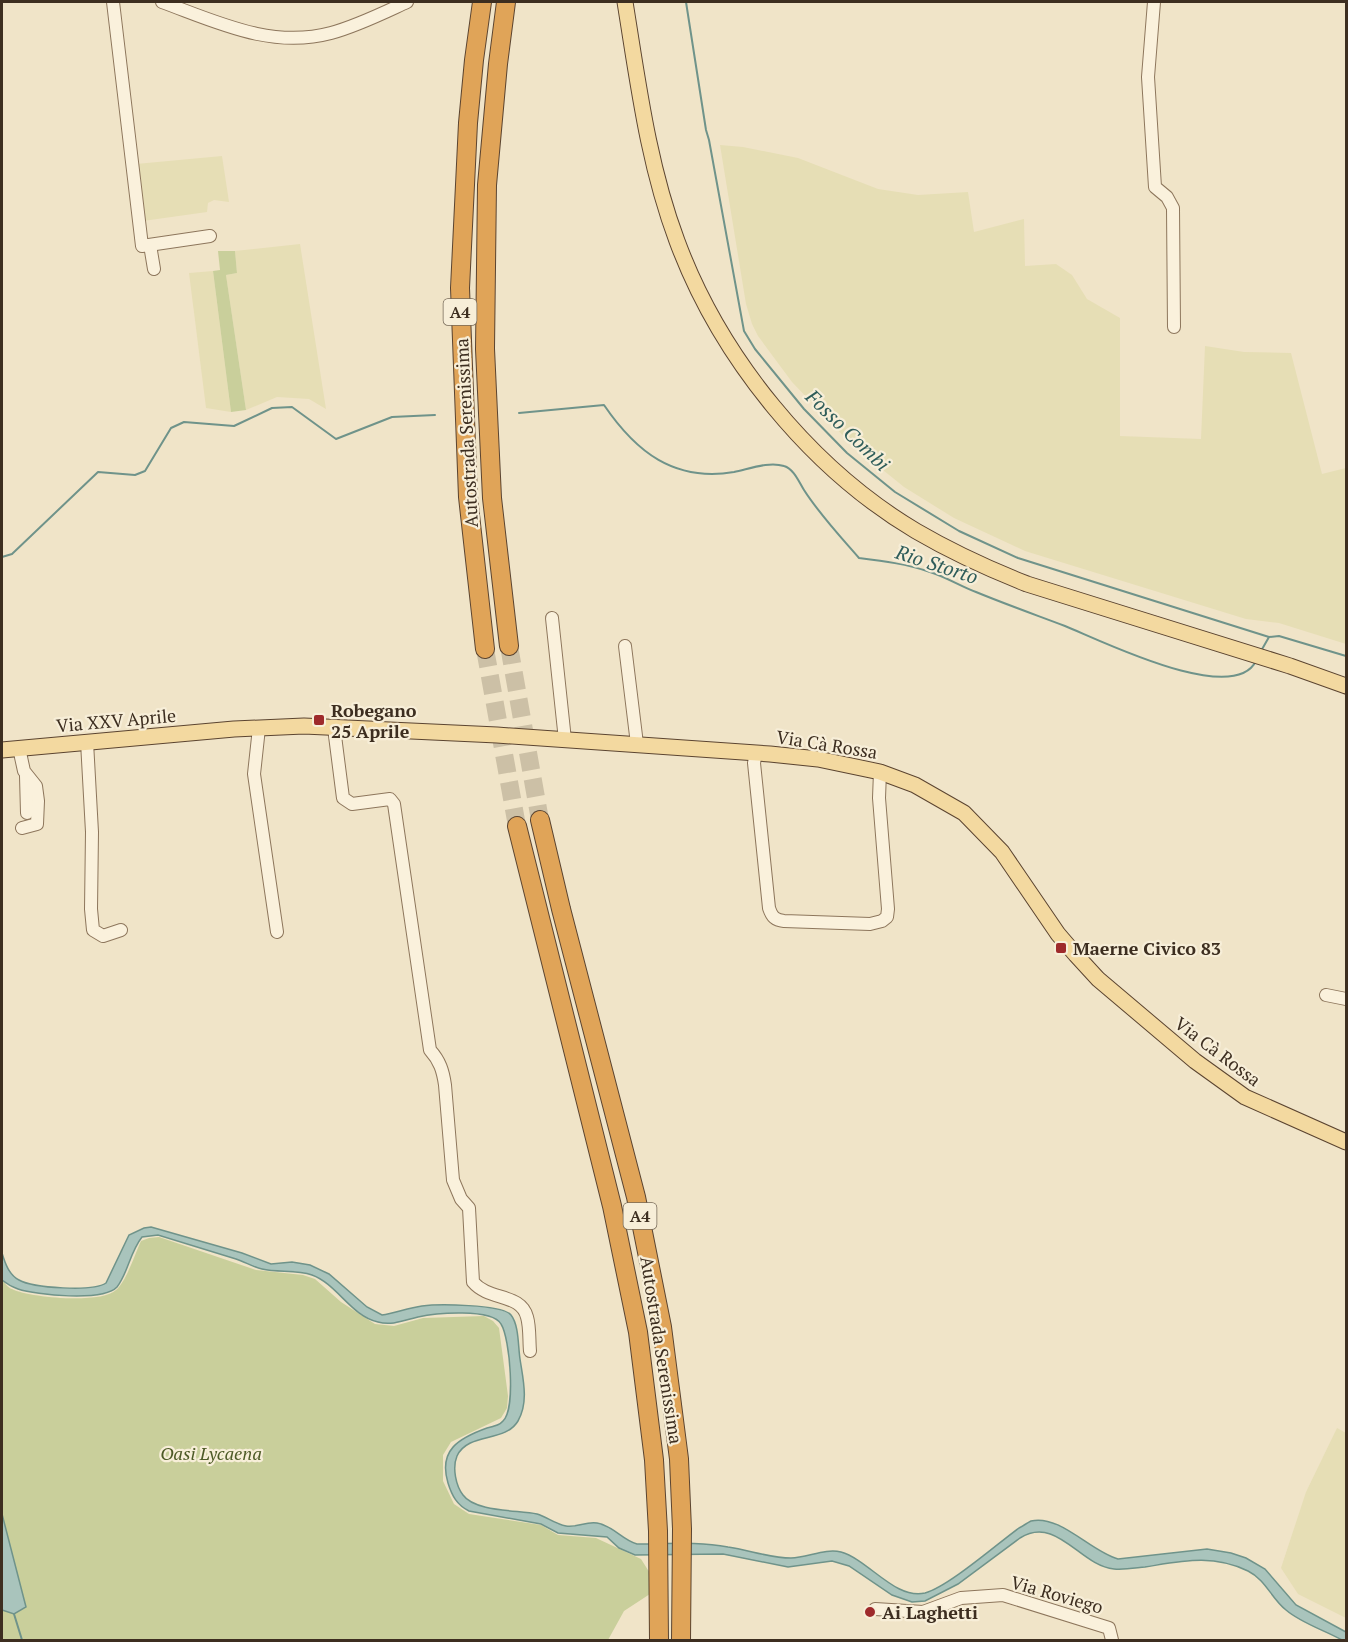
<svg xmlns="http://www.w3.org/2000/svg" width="1348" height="1642" viewBox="0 0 1348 1642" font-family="'PT Serif',serif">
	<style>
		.farmland { fill: #e6deb5 }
		.green { fill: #c9cf9b }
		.water { fill: #a9c4bc; stroke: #6f938a; stroke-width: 1.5 }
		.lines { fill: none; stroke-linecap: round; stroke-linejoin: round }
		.stream { stroke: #6f938a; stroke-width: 2 }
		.highway-tunnel { stroke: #ccc0a6; stroke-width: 18; stroke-dasharray: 18 9; stroke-linecap: butt }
		.minor-casing { stroke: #8d765c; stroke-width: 14 }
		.major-casing { stroke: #5b4430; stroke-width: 17 }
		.highway-casing { stroke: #5b4430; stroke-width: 20 }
		.minor { stroke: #faf1dc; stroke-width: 12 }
		.major { stroke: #f3d9a0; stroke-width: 15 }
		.highway { stroke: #e0a458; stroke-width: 18 }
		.poi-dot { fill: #9e2a2b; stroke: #f7eed8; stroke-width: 2 }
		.labels { text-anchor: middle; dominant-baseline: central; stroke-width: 4.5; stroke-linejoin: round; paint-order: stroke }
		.shield { fill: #f7eed8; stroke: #756857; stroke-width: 1.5 }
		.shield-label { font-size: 16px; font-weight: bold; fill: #3d2e20 }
		.street-label { font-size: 18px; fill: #3d2e20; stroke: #f7eed8 }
		.poi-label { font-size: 18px; font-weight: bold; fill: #3d2e20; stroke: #f7eed8; text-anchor: start }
		.park-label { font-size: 18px; font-style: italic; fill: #4d5a26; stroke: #f7eed8 }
		.water-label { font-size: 20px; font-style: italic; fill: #2f5d5a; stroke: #f7eed8 }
	</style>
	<rect width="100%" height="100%" fill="#f0e4c8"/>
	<g class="farmland">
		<path d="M720,145L743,147L798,158L878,189L918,195L968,192L974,232L1024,219L1025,266L1056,264L1072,275L1087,299L1120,318V436L1201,439L1205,346L1244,352L1291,353L1322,474L1346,468V644L1279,623L1246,619L1025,551L954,518L904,487L852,445L792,382L758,336L752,324L746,304Z"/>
		<path d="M222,156L229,202L214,200L208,203L207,212L143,221L136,164Z"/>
		<path d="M300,244L326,409L309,399L277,397L246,410L226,275L237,273L235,251Z"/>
		<path d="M213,271L231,412L206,408L189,273Z"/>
		<path d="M1337,1428L1346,1433V1618L1298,1594L1281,1568L1306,1492Z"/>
	</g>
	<g class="green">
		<path d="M218,251H235L237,273L226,275L246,410L231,412L213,271L220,270Z"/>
		<path d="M159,1237L256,1270L303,1275L315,1279L341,1302L375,1324L394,1326L423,1318L484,1316L493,1321L499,1328L508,1396L507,1408L501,1418L451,1442L443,1455V1481L454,1504L469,1514L541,1525L558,1535L596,1538L641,1559L653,1578V1592L624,1611L608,1640H2V1280C5,1283 8,1288 12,1289C30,1298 102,1304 116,1290C126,1282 135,1254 141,1241L149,1238Z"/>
	</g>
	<g class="water">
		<path d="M151,1227L242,1253L271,1264L292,1262L310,1265L329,1274L367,1307L382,1315C395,1313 408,1308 422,1306C437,1304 502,1304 511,1315C519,1325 518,1346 520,1359C523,1379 529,1402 518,1421C505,1443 468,1432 457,1456C452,1468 456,1486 463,1495C475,1512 518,1510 537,1514C547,1517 555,1524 566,1526C577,1528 586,1521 597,1523C614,1526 622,1540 637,1544C667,1544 698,1541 728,1547C749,1550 770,1558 791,1558C807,1558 825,1548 841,1552C869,1560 895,1600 925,1593C948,1587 997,1544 1019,1528C1023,1526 1027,1523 1031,1521C1060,1514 1091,1552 1118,1559L1207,1549L1231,1553L1246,1558L1265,1569L1296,1605L1346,1632V1640H1342C1324,1630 1301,1623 1286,1610C1271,1598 1266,1580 1248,1571C1212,1554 1183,1561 1145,1567C1135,1568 1124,1570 1114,1569C1080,1566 1057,1515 1020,1538L958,1584L925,1601L912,1602L892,1595L849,1566L832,1561L788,1567L723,1554L635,1555L619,1548L607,1537L558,1533L541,1524L469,1511C457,1505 452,1496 448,1483C438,1450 459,1438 487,1428C492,1427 500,1425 503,1421C516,1409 510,1338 501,1324C492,1308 435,1313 418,1317C405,1320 392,1326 378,1322C351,1316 337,1284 312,1275C296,1269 278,1273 262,1269C253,1267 245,1262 236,1259C210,1251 184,1243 158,1235L142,1237C130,1252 128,1273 117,1287C103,1302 36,1295 18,1289C12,1287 7,1284 2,1280V1253C5,1263 9,1275 19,1280C33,1288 93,1292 106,1283L129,1235L144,1228Z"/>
		<path d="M2,1514L26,1607L14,1614L2,1610Z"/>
	</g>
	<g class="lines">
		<g class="stream">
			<path d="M686,2L706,130L709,140L744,331L755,349L804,409L847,453L895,492L959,531L1018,558L1269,637"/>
			<path d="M519,413L604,405C636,452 674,482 734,472C749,469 769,461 784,466C794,469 799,482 804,490C820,515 840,536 859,558C883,561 907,564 930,572C946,577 960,586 976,592C1005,604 1036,615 1065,626C1098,639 1233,707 1256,661"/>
			<path d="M2,557L12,554L98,472L135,475L145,471L171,428L184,422L234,426L272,408L292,407L336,439L392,417L435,415"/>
			<path d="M1261,651L1269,637L1279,636L1346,656"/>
			<path d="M14,1614L22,1640"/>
		</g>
		<g class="highway-tunnel">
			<path d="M509,646L540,820"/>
			<path d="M485,649L517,826"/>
		</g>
		<defs>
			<g id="minor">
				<path d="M113,2L142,246L210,236"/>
				<path d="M162,2C217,22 271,49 331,33C357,26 383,13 407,2"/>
				<path d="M1154,2L1148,77L1155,187L1167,197L1173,208L1174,327"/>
				<path d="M150,245L154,269"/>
				<path d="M552,618L565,740"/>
				<path d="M625,646L637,744"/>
				<path d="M259,728L254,774L277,932"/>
				<path d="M334,728L343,798L352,804L390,799L394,804L430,1050C440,1061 443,1071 445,1085L453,1180L461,1199L469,1208L473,1282C489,1301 521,1293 527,1317C530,1327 529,1340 530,1351"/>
				<path d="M87,742L92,832L91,909L93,930L103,936L121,930"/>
				<path d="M19,748L24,771L36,786L38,801L37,824L22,828"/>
				<path d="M756,753L754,763L769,908C772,917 775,920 784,921L870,924L882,921L887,917L888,909L879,798L880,772"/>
				<path d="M26,776L27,813"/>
				<path d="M1326,995L1346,999"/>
				<path d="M875,1609L923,1612L961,1598L1003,1595L1109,1628L1112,1640"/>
			</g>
			<g id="major">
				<path d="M625,2C638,82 648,164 677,241C720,357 810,468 916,531C952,552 989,569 1027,584L1290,666L1346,686"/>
				<path d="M2,750L234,729L304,726L497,735L770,754L818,759L880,772L915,785L964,813L1002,852L1058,934L1076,955L1098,979L1195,1061L1245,1097L1346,1142"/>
			</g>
			<g id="highway">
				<path d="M482,2L474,60L468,123L460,288L468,497L485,649"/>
				<path d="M506,2L498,64L487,185L485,349L492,498L509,646"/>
				<path d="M540,820L561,909L636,1197L662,1327L679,1459L682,1529L681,1640"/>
				<path d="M517,826L612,1206L638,1332L654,1460L658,1531L659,1640"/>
			</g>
		</defs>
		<use href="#minor" class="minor-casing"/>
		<use href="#major" class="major-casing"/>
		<use href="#highway" class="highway-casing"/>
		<use href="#minor" class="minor"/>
		<use href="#major" class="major"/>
		<use href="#highway" class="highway"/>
	</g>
	<g class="poi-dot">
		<rect x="313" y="714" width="12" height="12" rx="3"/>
		<rect x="1055" y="942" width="12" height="12" rx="3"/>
		<circle cx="870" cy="1612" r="6"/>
	</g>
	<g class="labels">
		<g class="shield">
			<rect x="443.5" y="299" width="33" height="26" rx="4.5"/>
			<rect x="623.5" y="1203" width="33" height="26" rx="4.5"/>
		</g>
		<g class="shield-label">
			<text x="460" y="312">A4</text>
			<text x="640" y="1216">A4</text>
		</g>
		<g class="street-label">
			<text transform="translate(466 433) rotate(-93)">Autostrada Serenissima</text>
			<text transform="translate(116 720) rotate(-5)">Via XXV Aprile</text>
			<text transform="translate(827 744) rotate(9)">Via Cà Rossa</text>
			<text transform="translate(1218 1051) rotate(37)">Via Cà Rossa</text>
			<text transform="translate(662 1350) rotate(81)">Autostrada Serenissima</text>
			<text transform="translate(1057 1594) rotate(16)">Via Roviego</text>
		</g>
		<g class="poi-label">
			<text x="331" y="710">Robegano<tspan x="331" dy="21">25 Aprile</tspan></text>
			<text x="1073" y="948">Maerne Civico 83</text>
			<text x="882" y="1612">Ai Laghetti</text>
		</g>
		<g class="park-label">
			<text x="211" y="1453">Oasi Lycaena</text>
		</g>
		<g class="water-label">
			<text transform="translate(848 430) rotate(44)">Fosso Combi</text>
			<text transform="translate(937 564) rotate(18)">Rio Storto</text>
		</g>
	</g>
	<rect width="1348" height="1642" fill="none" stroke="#3d2e20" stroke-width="6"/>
</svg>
